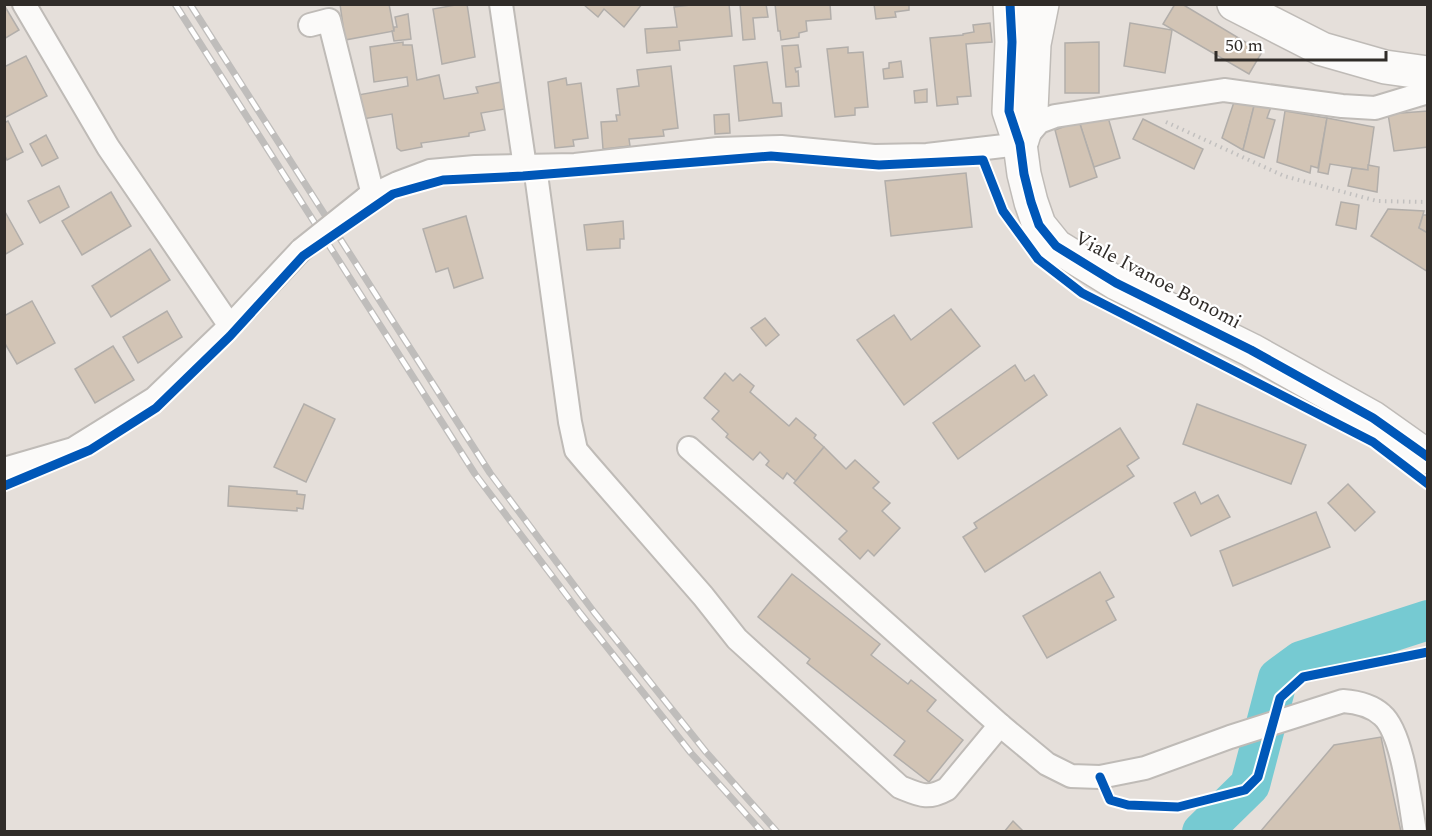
<svg xmlns="http://www.w3.org/2000/svg" width="1432" height="836" viewBox="0 0 1432 836" font-family="Spectral,serif">
	<style>
		.lines { fill: none; stroke-linecap: round; stroke-linejoin: round }
		.river { stroke: #76cad2; stroke-width: 40 }
		.building { fill: #d2c4b5; stroke: #b2aeaa; stroke-width: 1.5 }
		.street-casing { stroke: #bfbbb7; stroke-width: 26 }
		.secondary-casing { stroke: #bfbbb7; stroke-width: 36 }
		.primary-casing { stroke: #bfbbb7; stroke-width: 36 }
		.path { stroke: #c2c0bf; stroke-width: 4; stroke-dasharray: 1.5 4.5; stroke-linecap: butt }
		.street { stroke: #fbfaf9; stroke-width: 22 }
		.secondary { stroke: #fbfaf9; stroke-width: 33 }
		.primary { stroke: #fbfaf9; stroke-width: 33 }
		.rail-casing { stroke: #bfbdbb; stroke-width: 7 }
		.rail { stroke: #fff; stroke-width: 4.5; stroke-dasharray: 14; stroke-linecap: butt }
		.street-bridge-casing { stroke: #bfbbb7; stroke-width: 26; stroke-linecap: butt }
		.street-bridge { stroke: #fbfaf9; stroke-width: 22 }
		.cycleway-casing { stroke: #fff; stroke-width: 13 }
		.cycleway { stroke: #0057b8; stroke-width: 9 }
		.labels { text-anchor: middle; dominant-baseline: central; stroke-width: 4.5; stroke-linejoin: round; paint-order: stroke }
		.street-label { font-size: 20px; fill: #302c29; stroke: #fff }
	</style>
	<rect width="100%" height="100%" fill="#e5dfda"/>
	<g class="lines">
		<path class="river" d="M1202,832L1250,785L1278,678L1301,661L1428,620"/>
	</g>
	<g class="building">
		<path d="M340,4H389L394,31L345,40Z"/>
		<path d="M461,4H467L475,57L442,64L433,9Z"/>
		<path d="M583,4H642L624,27L604,9L598,17Z"/>
		<path d="M699,4H729L732,36L679,41L680,50L647,53L645,29L677,27L674,7Z"/>
		<path d="M740,4H766L768,17L753,18L755,39L743,40Z"/>
		<path d="M775,4H830L831,19L806,21L807,31L799,33V37L781,40L780,31H778Z"/>
		<path d="M874,4H909V10L895,12L896,17L876,19Z"/>
		<path d="M1175,4H1182L1262,52L1249,74L1163,24Z"/>
		<path d="M4,5L19,30L4,39Z"/>
		<path d="M408,14L411,39L394,41L392,31H394V27H397L395,17Z"/>
		<path d="M990,23L992,42L966,44L971,96L957,97L958,104L937,106L930,38L963,35V34L974,32L973,25Z"/>
		<path d="M1130,23L1172,30L1165,73L1124,66Z"/>
		<path d="M403,42V45H412L417,80L439,75L444,99L478,93L476,87L501,82L505,109L481,113L485,130L469,133V136L421,143L422,147L401,151L397,148L392,114L363,119L358,95L408,86L407,77L374,82L370,47Z"/>
		<path d="M1099,42V93H1065V43Z"/>
		<path d="M798,45L801,67L795,68L796,72L798,71L799,86L786,87L782,46Z"/>
		<path d="M848,47V53L863,52L868,107L855,108V115L835,117L827,49Z"/>
		<path d="M26,56L47,96L4,118V67Z"/>
		<path d="M901,61L903,77L884,79L883,69L889,68V63Z"/>
		<path d="M767,62L773,103H781L782,116L739,121L734,66Z"/>
		<path d="M671,66L678,128L663,130L664,136L629,139L630,146L603,149L601,122L617,121L616,115H620L617,89L639,86L637,70Z"/>
		<path d="M566,78L567,85L581,83L588,138L573,140L574,146L555,148L548,82Z"/>
		<path d="M927,89V102L915,103L914,91Z"/>
		<path d="M1235,99L1255,102L1243,150L1222,138Z"/>
		<path d="M1255,102L1272,104L1267,118L1275,120L1264,158L1243,150Z"/>
		<path d="M1285,111L1327,118L1318,168L1311,166L1310,173L1277,162Z"/>
		<path d="M1428,111V147L1394,151L1388,114Z"/>
		<path d="M729,114L730,133L715,134L714,115Z"/>
		<path d="M1107,114L1120,158L1094,167L1079,121Z"/>
		<path d="M1327,118L1374,127L1368,170L1330,164L1328,174L1318,172Z"/>
		<path d="M1143,119L1203,149L1194,169L1133,139Z"/>
		<path d="M8,121L23,152L7,160L4,154V123Z"/>
		<path d="M1079,121L1097,177L1070,187L1055,130Z"/>
		<path d="M46,135L58,158L42,166L30,144Z"/>
		<path d="M1368,165L1379,167L1377,192L1348,186L1352,168L1368,170Z"/>
		<path d="M966,173L972,227L891,236L885,181Z"/>
		<path d="M59,186L69,207L40,223L28,201Z"/>
		<path d="M111,192L131,226L82,255L62,221Z"/>
		<path d="M1341,202L1359,205L1356,229L1336,225Z"/>
		<path d="M1388,209L1424,211L1419,228L1428,233V272L1371,236Z"/>
		<path d="M4,210L23,244L4,255Z"/>
		<path d="M1423,215H1428V233L1419,228Z"/>
		<path d="M466,216L483,278L454,288L448,268L436,272L423,229Z"/>
		<path d="M623,221L624,239H620V248L587,250L584,225Z"/>
		<path d="M150,249L170,280L111,317L92,286Z"/>
		<path d="M32,301L55,343L17,364L4,342V316Z"/>
		<path d="M951,309L980,346L904,405L857,340L894,315L911,340Z"/>
		<path d="M167,311L182,337L138,363L123,337Z"/>
		<path d="M765,318L779,335L766,346L751,328Z"/>
		<path d="M113,346L134,380L95,403L75,369Z"/>
		<path d="M1015,365L1025,381L1034,375L1047,395L958,459L933,423Z"/>
		<path d="M725,373L733,381L740,374L754,386L750,392L789,426L796,418L816,435L814,438L824,447L796,481L787,473L783,479L766,465L769,461L760,452L753,460L726,437L728,434L712,419L719,411L704,398Z"/>
		<path d="M304,404L335,419L306,482L274,467Z"/>
		<path d="M1197,404L1306,445L1291,484L1183,444Z"/>
		<path d="M1120,428L1139,458L1127,466L1134,476L985,572L963,537L977,528L974,523Z"/>
		<path d="M824,447L846,469L855,460L879,482L873,488L890,503L882,511L900,528L874,556L868,550L860,559L839,539L847,531L794,483Z"/>
		<path d="M1348,484L1375,512L1355,531L1328,503Z"/>
		<path d="M229,486L297,491V494L305,495L303,509L297,508V511L228,506Z"/>
		<path d="M1195,492L1201,504L1218,495L1230,517L1191,536L1174,503Z"/>
		<path d="M1316,512L1330,547L1233,586L1220,551Z"/>
		<path d="M1100,572L1114,597L1106,601L1116,620L1047,658L1023,616Z"/>
		<path d="M792,574L880,644L871,655L908,684L911,680L936,700L927,711L963,740L929,782L894,755L905,741L807,663L810,659L758,617Z"/>
		<path d="M1381,737L1401,832H1260L1334,745Z"/>
		<path d="M1013,821L1024,832H1004Z"/>
	</g>
	<g class="lines">
		<defs>
			<g id="street">
				<path d="M24,4L108,147L230,326"/>
				<path d="M501,4L525,167"/>
				<path d="M310,25L329,20L373,195"/>
				<path d="M535,167L570,422L576,450L587,463L703,596L737,639L900,787C920,795 927,800 947,789L1000,725"/>
				<path d="M365,199L398,183L430,171L475,167L575,165L718,149L781,147L874,156L927,155L1020,144L1039,122L1055,116L1224,90L1342,106L1375,108L1428,92"/>
				<path d="M689,448L1000,725L1047,764L1071,776L1100,777L1145,768L1230,737L1343,701C1357,702 1371,705 1382,715C1403,733 1410,803 1415,832"/>
				<path d="M4,469L73,449L155,398L230,326L301,250"/>
			</g>
			<path id="secondary" d="M1234,4L1322,49L1385,67L1428,73"/>
			<g id="primary">
				<path d="M1010,4L1012,42L1009,111L1020,144L1024,174L1031,202L1039,225L1056,246L1116,283L1251,350L1373,418L1428,457"/>
				<path d="M1022,140L1031,110L1034,44L1042,4"/>
			</g>
		</defs>
		<use href="#street" class="street-casing"/>
		<use href="#secondary" class="secondary-casing"/>
		<use href="#primary" class="primary-casing"/>
		<path class="path" d="M1166,122L1284,176L1377,201L1428,202"/>
		<use href="#street" class="street"/>
		<use href="#secondary" class="secondary"/>
		<use href="#primary" class="primary"/>
		<defs>
			<g id="rail">
				<path d="M175,4L475,474L580,613L691,753L762,832"/>
				<path d="M190,4L490,473L594,612L706,752L777,832"/>
			</g>
		</defs>
		<use href="#rail" class="rail-casing"/>
		<use href="#rail" class="rail"/>
		<defs>
			<path id="street-bridge" d="M301,250L365,199"/>
		</defs>
		<use href="#street-bridge" class="street-bridge-casing"/>
		<use href="#street-bridge" class="street-bridge"/>
		<defs>
			<g id="cycleway">
				<path d="M1010,4L1012,42L1009,111L1020,144L1024,174L1031,202L1039,225L1056,246L1116,283L1251,350L1373,418L1428,457"/>
				<path d="M4,486L90,450L156,408L230,336L303,256L393,194L443,180L523,176L771,156L879,165L983,160L1003,211L1038,259L1082,293L1373,442L1428,484"/>
				<path d="M1100,777L1110,800L1128,805L1178,807L1245,790L1258,777L1280,698L1303,677L1428,652"/>
			</g>
		</defs>
		<use href="#cycleway" class="cycleway-casing"/>
		<use href="#cycleway" class="cycleway"/>
	</g>
	<g class="labels">
		<g class="street-label">
			<text transform="translate(1158 280) rotate(28)">Viale Ivanoe Bonomi</text>
		</g>
	</g>
	<rect width="1432" height="836" fill="none" stroke="#302c29" stroke-width="12"/>
	<path d="M1216 51v9h170v-9" fill="none" stroke="#302c29" stroke-width="3"/>
	<text x="1225" y="51" font-size="18" fill="#302c29" stroke="#ffffff" stroke-width="4.5" paint-order="stroke">50 m</text>
</svg>
